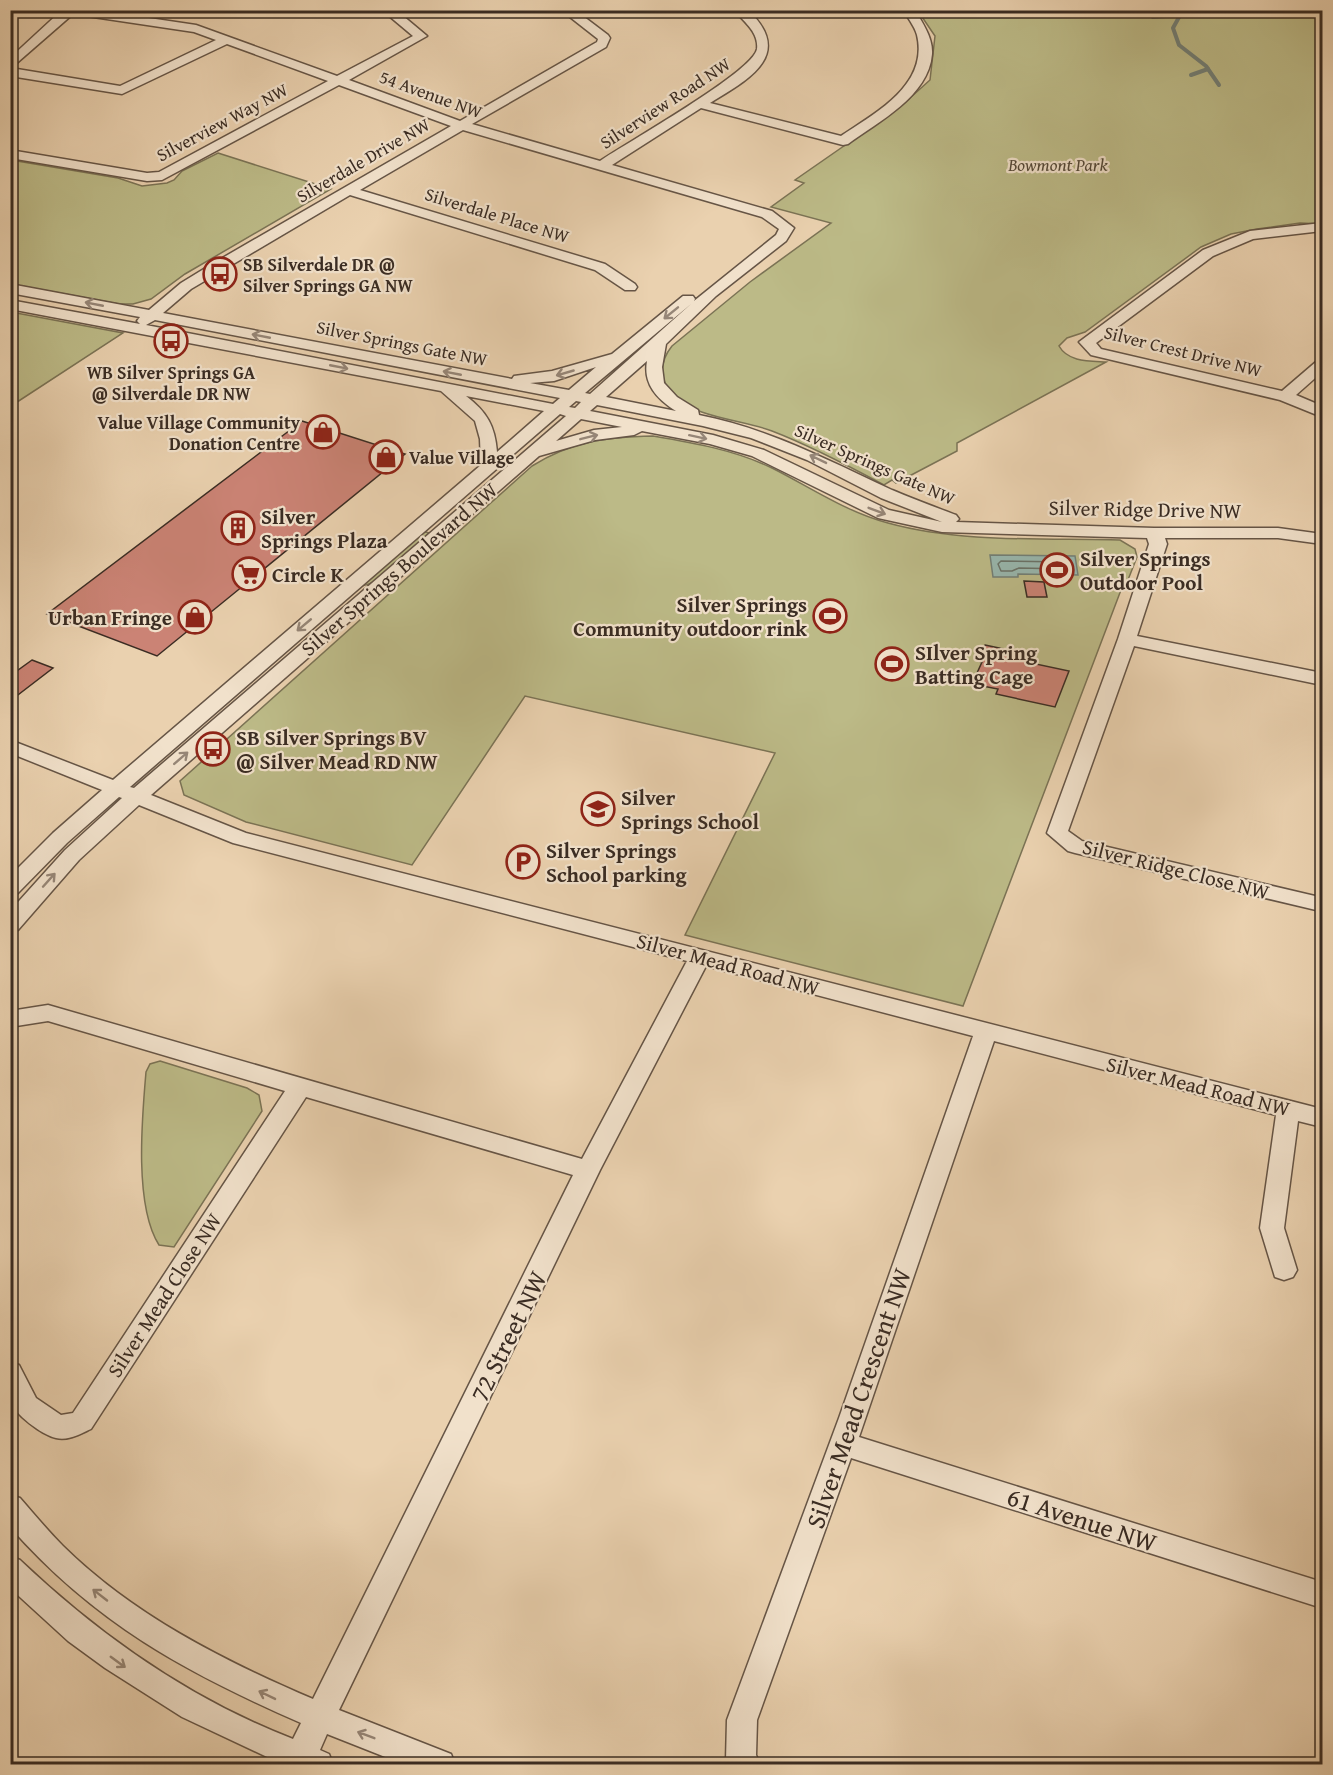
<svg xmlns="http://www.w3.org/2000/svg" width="1333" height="1775" viewBox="0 0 1333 1775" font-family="'Gentium Book Plus',serif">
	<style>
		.green { fill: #bcba87; stroke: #7b7355; stroke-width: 1.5 }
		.water { fill: #98b7ae; stroke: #727f76; stroke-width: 1.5 }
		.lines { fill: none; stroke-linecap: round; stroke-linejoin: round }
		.shore { stroke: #697268; stroke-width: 1.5 }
		.stream { stroke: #727f76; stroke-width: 4 }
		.building { fill: #cb8375; stroke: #3a2c23; stroke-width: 1.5 }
		.minor-casing { stroke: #665546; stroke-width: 3 }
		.minor { fill: #f1e1cb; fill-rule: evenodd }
		.oneway { stroke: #968677 }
		.labels { text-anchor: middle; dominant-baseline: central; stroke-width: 4.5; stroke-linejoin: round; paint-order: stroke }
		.far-street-label { font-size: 18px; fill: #3a2c23; stroke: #f1e1cb }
		.far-park-label { font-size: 18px; font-style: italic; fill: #544837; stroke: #f1e1cb }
		.far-poi-label { font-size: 18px; font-weight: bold; fill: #3a2c23; stroke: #f1e1cb; text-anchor: start }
		.street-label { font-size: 21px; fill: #3a2c23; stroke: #f1e1cb }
		.poi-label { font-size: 21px; font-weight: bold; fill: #3a2c23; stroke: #f1e1cb; text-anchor: start }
		.near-street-label { font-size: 26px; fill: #3a2c23; stroke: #f1e1cb }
	</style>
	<rect width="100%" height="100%" fill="#ead1af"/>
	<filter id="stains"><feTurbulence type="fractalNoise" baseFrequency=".00333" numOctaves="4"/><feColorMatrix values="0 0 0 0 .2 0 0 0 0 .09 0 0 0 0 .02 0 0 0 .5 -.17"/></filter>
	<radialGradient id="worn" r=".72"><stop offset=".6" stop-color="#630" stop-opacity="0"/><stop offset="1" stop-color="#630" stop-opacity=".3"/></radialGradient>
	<g class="green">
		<path d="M1306,10L1322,18V224L1300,223L1257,229L1231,234L1201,247L1085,332L1067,338L1059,346C1068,362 1089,361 1106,362L957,443V451L896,483L892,480L884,485C847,465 811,446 772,431C744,420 694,418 673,395C659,380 659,362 672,346L750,282L831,223L771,207L804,183L795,180L900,107L930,80L935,36L918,11Z"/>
		<path d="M218,153L331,189L185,274L151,299L133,304H119L11,284V160L118,178L142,186L167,183L174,180L182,171Z"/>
		<path d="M11,312L123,333L11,406Z"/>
		<path d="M653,436C694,443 735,450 772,468C810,487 846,512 888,523C960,543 1044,538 1120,540L1135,549L1137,557L1124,590H1121L963,1006L685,935L775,753L525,696L412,865L246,822L184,795L180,781L532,466C572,441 607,437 653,436Z"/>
		<path d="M422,531L429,533C415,548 380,587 358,586Z"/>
		<path d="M160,1061L247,1088L259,1095L262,1111L174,1247L159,1245C134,1206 142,1118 146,1072L150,1064Z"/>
	</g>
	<path class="water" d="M990,555L1075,556L1078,575L1018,574V577H993Z"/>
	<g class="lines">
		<path class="shore" d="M1001,561L1068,562L1070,566L1068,569L1019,568L1012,571H1001L998,564Z"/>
		<g class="stream">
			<path d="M1183,10L1173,28L1179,45L1206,66L1219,85"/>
			<path d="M1153,17L1178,15"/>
			<path d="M1191,75L1208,69"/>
		</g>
	</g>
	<g class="building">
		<path d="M302,421L405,454L157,656L47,614Z"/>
		<path d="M1024,581L1044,582L1047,597H1027Z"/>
		<path d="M985,645L1023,653L1021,657L1032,660L1031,663L1069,671L1055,707L996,694L998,689L972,684L982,662L978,661Z"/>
		<path d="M32,660L53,668L10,701V676Z"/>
	</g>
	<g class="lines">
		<defs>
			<g id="minor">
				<path d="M62,10H95L196,25L337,76L413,36L382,10H396L427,36L349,80L460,121L597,42L598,39L561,10H575L608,35L610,38L606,47L472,124L600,161C626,143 753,72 757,49C759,32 744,22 734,10H748C795,55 749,79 710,103L841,136C875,113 929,85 917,35C915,27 908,18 903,10H915C923,24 933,38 932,54C929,96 878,122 848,144L843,145L701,108L612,165L772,211L794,228L786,241L716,296L666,344L662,367L664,383L677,397L698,410L699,415C770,429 827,460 892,490C913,499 935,507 956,515L959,519L956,522L1154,528H1278L1322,534V544L1278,538H1165L1167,544L1137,636L1322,673V685L1134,646L1068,831L1082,841L1315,896L1322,894V908L1316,910L1075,853L1068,851L1047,833L1118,639L1149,544L1147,538L942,532L878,518L752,456L710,444L642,431L634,435L595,440L539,456L151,795L246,833L1322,1109V1127L1298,1121L1284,1228L1297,1270L1293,1277L1284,1280L1275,1277L1260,1228L1276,1115L994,1041L859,1437L1322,1582V1608L851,1458L757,1720L756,1755L760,1764H728L726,1760L727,1720L839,1418L973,1036L706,966L600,1170L339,1710L451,1754L455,1764H403L327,1734L320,1750L329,1754L333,1764H282L182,1717L105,1668L68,1641L10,1588V1556L20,1560C100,1636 190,1699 293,1739L301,1723C185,1672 96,1624 10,1527V1495L20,1498C34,1514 48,1531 63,1546C133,1615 224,1661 313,1699L573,1175L306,1097L91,1429C80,1434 68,1441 56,1438C42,1435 14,1414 10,1400C8,1389 10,1374 10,1362L19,1365L36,1398L61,1415L73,1413L285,1091L48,1021L10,1027V1011L48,1005L582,1159L687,961L233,843L139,805L79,860L18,930L10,932V911L65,850L122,798L119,797L67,843L17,894L10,896V876L53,833L102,790L10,753V740L113,780L481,465L480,439L475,421L441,391L10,309V300L140,324L137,321L140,317L10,293V284L149,310L181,283L212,264L451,126L339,85L162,180L147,181L10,158V150L147,173L159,172L328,81L227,44L122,94L10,76V58ZM73,14L194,32L216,40L120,86L11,68ZM463,130L762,217L779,229L776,235L694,301L695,299L693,296H683L612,354L552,371L514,376L512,379L163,313L191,289L350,195L595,270L625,290H635L637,287L635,284L605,264L360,190ZM691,304L590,394L585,393ZM155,320L560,398L553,404L146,325ZM647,361C643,384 657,399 676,411L606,397ZM596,367L569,390L530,383L554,381ZM466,396L544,411L497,452C495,426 487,412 466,396ZM576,401L581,402L575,408L569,407ZM597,405L703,426L751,438L807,460L881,498L942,522L889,510L764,450L713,435L590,411ZM560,414L566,416L134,788L130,787ZM581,419L622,427L594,430L556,441Z"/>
				<path d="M1322,223V231L1253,239L1213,256L1096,343L1101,349L1282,391L1317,361L1322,359V372L1296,395L1322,406V417L1280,400L1091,355L1079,342L1203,250L1250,231Z"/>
			</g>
		</defs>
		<use href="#minor" class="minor-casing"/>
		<use href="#minor" class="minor"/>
	</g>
	<defs><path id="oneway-shaft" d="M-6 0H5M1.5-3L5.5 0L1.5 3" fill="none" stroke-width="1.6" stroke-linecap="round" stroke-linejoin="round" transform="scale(1.5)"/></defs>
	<g class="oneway">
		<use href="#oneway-shaft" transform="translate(94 304) rotate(-169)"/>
		<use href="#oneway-shaft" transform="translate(671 313) rotate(141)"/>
		<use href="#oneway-shaft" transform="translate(261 336) rotate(-169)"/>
		<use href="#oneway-shaft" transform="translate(339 367) rotate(11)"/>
		<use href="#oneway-shaft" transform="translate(452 373) rotate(-169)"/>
		<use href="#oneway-shaft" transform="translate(565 373) rotate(164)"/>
		<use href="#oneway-shaft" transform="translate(589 437) rotate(-14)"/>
		<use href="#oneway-shaft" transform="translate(698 437) rotate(12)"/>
		<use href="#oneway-shaft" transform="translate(818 459) rotate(-154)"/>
		<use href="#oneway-shaft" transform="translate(877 511) rotate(21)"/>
		<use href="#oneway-shaft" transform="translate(304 625) rotate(140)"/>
		<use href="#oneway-shaft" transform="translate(181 758) rotate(-41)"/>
		<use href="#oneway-shaft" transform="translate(49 880) rotate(-48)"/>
		<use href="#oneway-shaft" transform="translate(100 1595) rotate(-142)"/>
		<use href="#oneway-shaft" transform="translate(118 1662) rotate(36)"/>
		<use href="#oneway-shaft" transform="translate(267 1695) rotate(-154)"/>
		<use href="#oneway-shaft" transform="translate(366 1735) rotate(-159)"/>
	</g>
	<defs>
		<symbol id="bus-ring" viewBox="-11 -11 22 22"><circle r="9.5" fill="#f1e1cb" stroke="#8f2418" stroke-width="1.5"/><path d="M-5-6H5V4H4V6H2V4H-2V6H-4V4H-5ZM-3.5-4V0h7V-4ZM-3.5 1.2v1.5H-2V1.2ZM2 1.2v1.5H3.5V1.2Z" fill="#8f2418"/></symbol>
		<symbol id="shop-ring" viewBox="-11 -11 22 22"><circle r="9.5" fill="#f1e1cb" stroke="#8f2418" stroke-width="1.5"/><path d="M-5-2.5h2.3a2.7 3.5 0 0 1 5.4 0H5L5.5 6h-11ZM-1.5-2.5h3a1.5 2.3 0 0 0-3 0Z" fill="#8f2418"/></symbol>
		<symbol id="building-ring" viewBox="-11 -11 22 22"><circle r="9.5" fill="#f1e1cb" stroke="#8f2418" stroke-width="1.5"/><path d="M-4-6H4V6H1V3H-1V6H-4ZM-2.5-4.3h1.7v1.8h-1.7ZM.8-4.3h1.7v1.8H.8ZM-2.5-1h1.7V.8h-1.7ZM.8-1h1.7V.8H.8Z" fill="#8f2418"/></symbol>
		<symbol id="stadium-ring" viewBox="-11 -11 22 22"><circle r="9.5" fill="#f1e1cb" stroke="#8f2418" stroke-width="1.5"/><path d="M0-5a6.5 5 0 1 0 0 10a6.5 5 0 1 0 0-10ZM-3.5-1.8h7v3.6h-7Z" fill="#8f2418"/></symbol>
		<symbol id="supermarket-ring" viewBox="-11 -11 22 22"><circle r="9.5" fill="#f1e1cb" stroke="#8f2418" stroke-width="1.5"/><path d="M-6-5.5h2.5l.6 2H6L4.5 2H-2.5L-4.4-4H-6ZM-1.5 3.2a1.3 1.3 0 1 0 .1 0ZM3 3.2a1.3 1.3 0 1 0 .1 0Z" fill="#8f2418"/></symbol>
		<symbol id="school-ring" viewBox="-11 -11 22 22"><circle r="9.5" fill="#f1e1cb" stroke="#8f2418" stroke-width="1.5"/><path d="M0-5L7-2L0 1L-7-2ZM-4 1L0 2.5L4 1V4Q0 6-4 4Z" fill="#8f2418"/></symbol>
		<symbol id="parking-ring" viewBox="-11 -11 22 22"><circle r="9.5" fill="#f1e1cb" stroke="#8f2418" stroke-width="1.5"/><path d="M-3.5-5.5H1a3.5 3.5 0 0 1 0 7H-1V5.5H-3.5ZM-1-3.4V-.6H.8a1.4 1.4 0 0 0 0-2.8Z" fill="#8f2418"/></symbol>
	</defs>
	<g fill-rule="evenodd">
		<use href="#bus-ring" x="201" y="255" width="38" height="38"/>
		<use href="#bus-ring" x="152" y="322" width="38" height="38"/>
		<use href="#shop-ring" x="304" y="413" width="38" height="38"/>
		<use href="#shop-ring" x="367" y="438" width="38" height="38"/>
		<use href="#building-ring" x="219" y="509" width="38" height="38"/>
		<use href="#stadium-ring" x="1038" y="551" width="38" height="38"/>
		<use href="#supermarket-ring" x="230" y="555" width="38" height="38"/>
		<use href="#stadium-ring" x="811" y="597" width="38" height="38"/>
		<use href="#shop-ring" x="176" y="598" width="38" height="38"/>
		<use href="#stadium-ring" x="873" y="645" width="38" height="38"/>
		<use href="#bus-ring" x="194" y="730" width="38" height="38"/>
		<use href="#school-ring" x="579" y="790" width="38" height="38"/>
		<use href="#parking-ring" x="504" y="843" width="38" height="38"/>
	</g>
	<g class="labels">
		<g class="far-street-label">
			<text transform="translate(431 94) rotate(20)">54 Avenue NW</text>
			<text transform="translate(665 103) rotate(-33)">Silverview Road NW</text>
			<text transform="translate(222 122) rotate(-28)">Silverview Way NW</text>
			<text transform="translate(363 160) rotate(-30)">Silverdale Drive NW</text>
			<text transform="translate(497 215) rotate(17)">Silverdale Place NW</text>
			<text transform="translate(402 343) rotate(11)">Silver Springs Gate NW</text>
			<text transform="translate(1183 351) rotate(14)">Silver Crest Drive NW</text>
			<text transform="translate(875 464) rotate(24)">Silver Springs Gate NW</text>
		</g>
		<g class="far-park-label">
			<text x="1058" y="164">Bowmont Park</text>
		</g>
		<g class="far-poi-label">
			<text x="243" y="264">SB Silverdale DR @<tspan x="243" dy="21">Silver Springs GA NW</tspan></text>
			<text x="171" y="372" text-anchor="middle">WB Silver Springs GA<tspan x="171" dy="21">@ Silverdale DR NW</tspan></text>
			<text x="300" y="422" text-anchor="end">Value Village Community<tspan x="300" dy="21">Donation Centre</tspan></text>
			<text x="409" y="457">Value Village</text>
		</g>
		<g class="street-label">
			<text transform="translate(1145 509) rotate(1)">Silver Ridge Drive NW</text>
			<text transform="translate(399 569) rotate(-41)">Silver Springs Boulevard NW</text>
			<text transform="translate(1176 869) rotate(14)">Silver Ridge Close NW</text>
			<text transform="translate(728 964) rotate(15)">Silver Mead Road NW</text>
			<text transform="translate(1198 1086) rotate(14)">Silver Mead Road NW</text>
			<text transform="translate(164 1295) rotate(-57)">Silver Mead Close NW</text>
		</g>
		<g class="poi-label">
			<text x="261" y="516">Silver<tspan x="261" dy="24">Springs Plaza</tspan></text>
			<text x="1080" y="558">Silver Springs<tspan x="1080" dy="24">Outdoor Pool</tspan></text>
			<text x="272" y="574">Circle K</text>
			<text x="807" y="604" text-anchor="end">Silver Springs<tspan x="807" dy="24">Community outdoor rink</tspan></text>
			<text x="172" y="617" text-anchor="end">Urban Fringe</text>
			<text x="915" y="652">SIlver Spring<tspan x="915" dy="24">Batting Cage</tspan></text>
			<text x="236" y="737">SB Silver Springs BV<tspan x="236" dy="24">@ Silver Mead RD NW</tspan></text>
			<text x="621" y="797">Silver<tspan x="621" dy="24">Springs School</tspan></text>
			<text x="546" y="850">Silver Springs<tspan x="546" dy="24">School parking</tspan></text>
		</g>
		<g class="near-street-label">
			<text transform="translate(508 1336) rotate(-64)">72 Street NW</text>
			<text transform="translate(858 1398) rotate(-71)">Silver Mead Crescent NW</text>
			<text transform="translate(1082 1519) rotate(18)">61 Avenue NW</text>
		</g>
	</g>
	<rect width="1333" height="1775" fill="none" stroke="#ead1af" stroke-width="36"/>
	<rect x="12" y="12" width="1309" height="1751" fill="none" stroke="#3a2c23" stroke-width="3"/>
	<rect x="18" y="18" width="1297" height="1739" fill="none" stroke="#3a2c23" stroke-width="1.5"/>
	<rect width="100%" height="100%" filter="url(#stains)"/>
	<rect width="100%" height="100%" fill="url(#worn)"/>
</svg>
